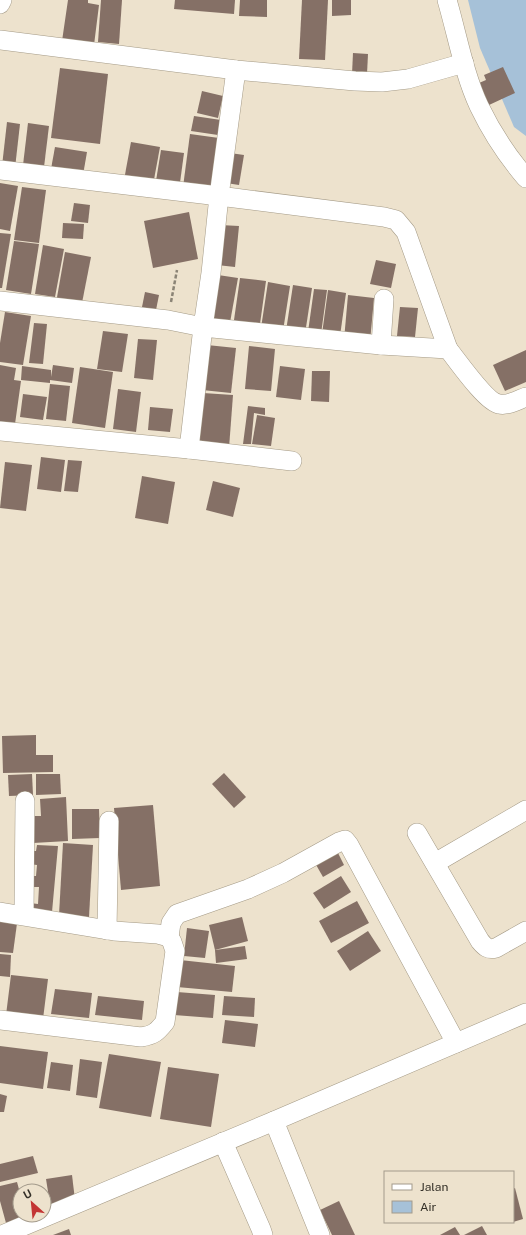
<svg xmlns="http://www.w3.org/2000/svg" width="526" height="1235" viewBox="0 0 526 1235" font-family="'Public Sans',sans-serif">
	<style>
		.water { fill: #a6c1d8 }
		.building { fill: #857066 }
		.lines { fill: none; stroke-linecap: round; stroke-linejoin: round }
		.minor-casing { stroke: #a49a86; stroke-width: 20 }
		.path { stroke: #8b8476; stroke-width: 2.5; stroke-dasharray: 4 2; stroke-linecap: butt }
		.minor { stroke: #fff; stroke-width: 19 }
	</style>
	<rect width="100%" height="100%" fill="#ede2cd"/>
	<path class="water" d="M468,0H526V136L514,127L480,48Z"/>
	<g class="building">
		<path d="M68,0H88V3L99,5L94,45L62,41Z"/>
		<path d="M101,0H122L119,44L98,42Z"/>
		<path d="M175,0H235L234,14L174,9Z"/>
		<path d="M240,0H267V17L239,16Z"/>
		<path d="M302,0H328L325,60L299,59Z"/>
		<path d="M332,0H351V15L332,16Z"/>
		<path d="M353,53L368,54L367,74H352Z"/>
		<path d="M503,67L515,93L489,105L479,83L486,80L484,75Z"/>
		<path d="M60,68L108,74L100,144L51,138Z"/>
		<path d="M202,91L223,96L218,118L197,113Z"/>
		<path d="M194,116L221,120L218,135L191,131Z"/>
		<path d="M7,122L20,124L15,168L2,166Z"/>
		<path d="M28,123L49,126L44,167L23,165Z"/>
		<path d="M190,134L219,138L212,190L183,187Z"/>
		<path d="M131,142L160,147L153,185L124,180Z"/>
		<path d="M55,147L87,152L83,175L51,169Z"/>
		<path d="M161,150L184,153L179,190L155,187Z"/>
		<path d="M230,153L244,155L239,185L226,183Z"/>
		<path d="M0,183L18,186L10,231L0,229Z"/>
		<path d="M22,187L46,190L39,243L14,240Z"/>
		<path d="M74,203L90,205L88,223L71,221Z"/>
		<path d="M189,212L198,259L153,268L144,221Z"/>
		<path d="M63,223L84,224L83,239L62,238Z"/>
		<path d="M220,225L239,226L235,267L217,265Z"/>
		<path d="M0,233L11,234L2,288H0Z"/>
		<path d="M14,241L39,244L31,294L6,290Z"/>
		<path d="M43,245L64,249L55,297L35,294Z"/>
		<path d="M65,252L91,257L81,308L56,303Z"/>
		<path d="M376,260L396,264L391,288L370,284Z"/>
		<path d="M218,275L238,278L229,328L209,324Z"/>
		<path d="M240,278L266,281L259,331L233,327Z"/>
		<path d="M268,282L290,286L283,331L261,328Z"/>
		<path d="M293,285L312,288L305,334L286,331Z"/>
		<path d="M314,289L327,290L321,334L308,332Z"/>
		<path d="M328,290L346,293L340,336L322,334Z"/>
		<path d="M145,292L159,295L155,315L141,312Z"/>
		<path d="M348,295L374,298L370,342L344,340Z"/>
		<path d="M400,307L418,308L415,337L397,336Z"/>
		<path d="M5,312L31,316L23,365L0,362V343Z"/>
		<path d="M34,323L47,324L43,364L29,363Z"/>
		<path d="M103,331L128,334L122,372L97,369Z"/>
		<path d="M138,339L157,340L153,380L134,378Z"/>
		<path d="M207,345L236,348L231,393L202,390Z"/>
		<path d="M249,346L275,349L271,391L245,389Z"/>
		<path d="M526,350V382L505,391L493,365Z"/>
		<path d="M0,365L16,368L14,380L21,381L15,424L0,422Z"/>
		<path d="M53,365L74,368L72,383L50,380V383L21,380L22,366L51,370V377Z"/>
		<path d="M280,366L305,369L301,400L276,397Z"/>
		<path d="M80,367L113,372L105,428L72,423Z"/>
		<path d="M312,371H330L329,402L311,401Z"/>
		<path d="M50,384L70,386L66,421L46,419Z"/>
		<path d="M118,389L141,392L136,432L113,429Z"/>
		<path d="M203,393L233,395L229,448L199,446Z"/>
		<path d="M23,394L47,397L43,420L20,417Z"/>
		<path d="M248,406L265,408V415L254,413L251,444H243Z"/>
		<path d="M150,407L173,409L170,432L148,430Z"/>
		<path d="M257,415L275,418L271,446L252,444Z"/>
		<path d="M41,457L65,460L61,492L37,489Z"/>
		<path d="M68,460L82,461L78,492L64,491Z"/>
		<path d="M5,462L32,465L26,511L0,508Z"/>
		<path d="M142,476L175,482L168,524L135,518Z"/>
		<path d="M213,481L240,488L233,517L206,510Z"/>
		<path d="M36,735V755H53V772L3,773L2,736Z"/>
		<path d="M224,773L246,797L234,808L212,784Z"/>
		<path d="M32,774L33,795L9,796L8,775Z"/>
		<path d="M36,774H60L61,794L36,795Z"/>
		<path d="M66,797L68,841L33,843L32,816H41L40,799Z"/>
		<path d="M153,805L160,886L121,890L114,808Z"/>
		<path d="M72,809H99L100,838L72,839Z"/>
		<path d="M63,843L93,845L89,917L59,915Z"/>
		<path d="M37,845L58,846L52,912L29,910L30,903L38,904L39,887H29L30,876H36L37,865L29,864L30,851H36Z"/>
		<path d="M337,851L344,865L323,877L315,863Z"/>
		<path d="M341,876L351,892L324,909L313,893Z"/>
		<path d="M357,901L369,923L331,943L319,921Z"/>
		<path d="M0,914L18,916L13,953L0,952Z"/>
		<path d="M242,917L248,941L215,950L209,925Z"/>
		<path d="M187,928L209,931L205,958L184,956Z"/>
		<path d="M368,931L381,951L350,971L337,951Z"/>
		<path d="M245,946L247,959L216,963L215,950Z"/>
		<path d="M0,954L11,955L10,977L0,976Z"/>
		<path d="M180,960L235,966L232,992L177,987Z"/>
		<path d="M11,975L48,979L43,1019L6,1015Z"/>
		<path d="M55,989L92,993L89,1018L51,1014Z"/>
		<path d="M177,992L215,995L213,1018L174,1015Z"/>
		<path d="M98,996L144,1001L142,1020L95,1015Z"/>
		<path d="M224,996L255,998L254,1017L222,1015Z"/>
		<path d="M225,1020L258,1024L255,1047L222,1043Z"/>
		<path d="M0,1046L48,1052L43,1089L0,1083Z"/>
		<path d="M109,1054L161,1062L151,1117L99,1108Z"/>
		<path d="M80,1059L102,1062L97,1098L76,1095Z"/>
		<path d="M51,1062L73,1065L70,1091L47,1088Z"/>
		<path d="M168,1067L219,1074L211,1127L160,1119Z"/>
		<path d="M0,1094L7,1096L4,1112H0Z"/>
		<path d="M33,1156L38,1173L0,1182V1164Z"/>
		<path d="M72,1175L75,1200L50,1204L46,1179Z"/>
		<path d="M17,1182L20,1193V1215H26V1218L6,1223L0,1201V1186Z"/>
		<path d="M515,1188L523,1219L513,1222V1189Z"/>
		<path d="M339,1201L355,1235H332L320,1210Z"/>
		<path d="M482,1226L487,1235H464Z"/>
		<path d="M455,1227L460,1235H440Z"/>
		<path d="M69,1229L71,1235H53Z"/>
	</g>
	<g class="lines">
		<defs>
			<g id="minor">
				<path d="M447,0C457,34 464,74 479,106C491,131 508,157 526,178"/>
				<path d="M0,4L2,0"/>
				<path d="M0,40L236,70L355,81L382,82L408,79L464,63"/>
				<path d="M236,70L219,196L384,217L396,220L406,232L448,349"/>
				<path d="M0,170L219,196L211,273L203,327L168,320L0,301"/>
				<path d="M381,345L384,299"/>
				<path d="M0,431L189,449L292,461"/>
				<path d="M189,449L203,327L381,345L448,349C457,360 486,402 499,404C508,406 518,400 526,397"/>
				<path d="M417,833L480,941C485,947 488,950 496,948L526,931"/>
				<path d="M435,863L526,810"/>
				<path d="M0,912L114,931L158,934L169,937L172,942L175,951L165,1022C157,1032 154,1035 141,1037L0,1020"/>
				<path d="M24,915L25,801"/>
				<path d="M107,930L109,821"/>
				<path d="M169,937L171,923L177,914L248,889L283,873L339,842L345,840L349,845L456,1043"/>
				<path d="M274,1121L320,1235"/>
				<path d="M223,1142L261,1229L263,1235"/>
				<path d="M2,1235L274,1121L526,1013"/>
			</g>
		</defs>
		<use href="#minor" class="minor-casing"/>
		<path class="path" d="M171,302L177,270"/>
		<use href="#minor" class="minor"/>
	</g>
	<rect x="384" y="1171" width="130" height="52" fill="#ede2cd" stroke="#a39a8b"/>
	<rect x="392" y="1184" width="20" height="6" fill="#ffffff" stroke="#a39a8b"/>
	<text x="420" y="1191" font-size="12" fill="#332f27">Jalan</text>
	<rect x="392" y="1201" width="20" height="12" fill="#a6c1d8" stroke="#a39a8b"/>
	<text x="420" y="1211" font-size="12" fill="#332f27">Air</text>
	<g transform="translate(32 1203) rotate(333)"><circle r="19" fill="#ede2cd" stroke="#a39a8b"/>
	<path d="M0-3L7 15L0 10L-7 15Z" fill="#c33534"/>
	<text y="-6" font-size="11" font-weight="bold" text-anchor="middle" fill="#332f27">U</text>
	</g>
</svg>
